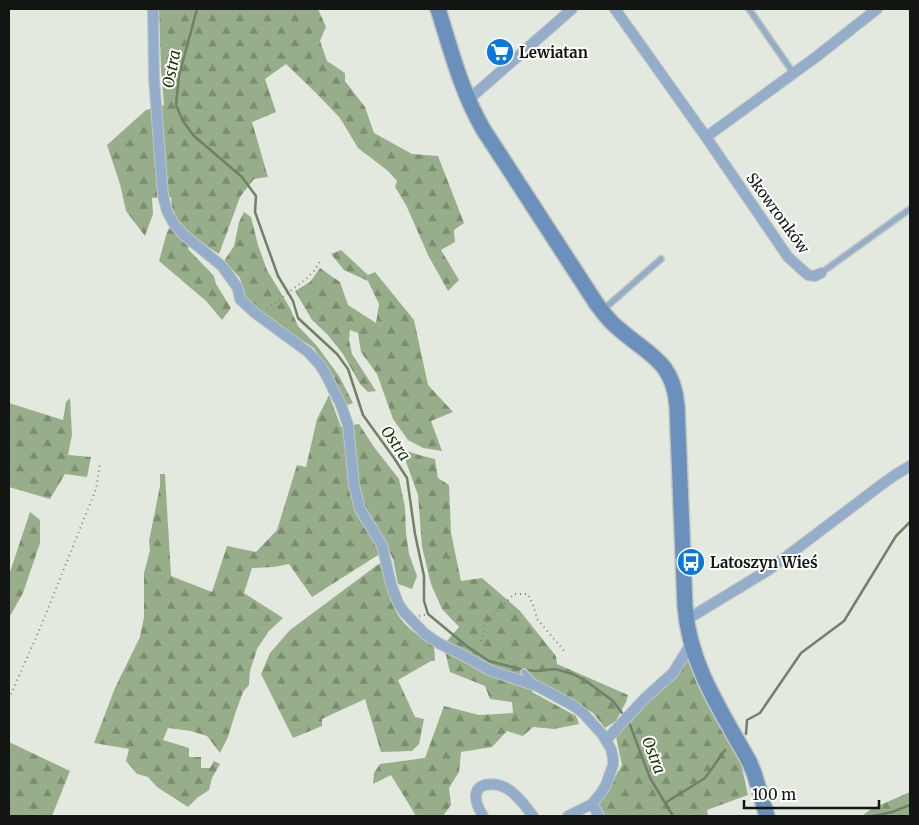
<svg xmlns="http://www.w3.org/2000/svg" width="919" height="825" viewBox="0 0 919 825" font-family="Merriweather,serif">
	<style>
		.forest { fill: url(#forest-firs) }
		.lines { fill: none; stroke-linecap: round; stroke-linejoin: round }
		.stream { stroke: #718167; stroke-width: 2.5 }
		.lane-casing { stroke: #c2c7be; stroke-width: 8 }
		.street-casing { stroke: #c2c7be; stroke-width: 12 }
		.secondary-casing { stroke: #c2c7be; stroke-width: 18 }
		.path { stroke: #7d827b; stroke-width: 2; stroke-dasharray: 1 4; stroke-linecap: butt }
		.lane { stroke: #94adcb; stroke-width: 5 }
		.street { stroke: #94adcb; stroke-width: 10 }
		.secondary { stroke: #6b90bc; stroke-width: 15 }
		.labels { text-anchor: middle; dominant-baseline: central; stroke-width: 4; stroke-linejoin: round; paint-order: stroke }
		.poi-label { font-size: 15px; font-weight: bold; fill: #121511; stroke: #fff; text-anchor: start }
		.street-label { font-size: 15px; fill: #121511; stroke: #fff }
		.water-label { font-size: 16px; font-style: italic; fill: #1a3500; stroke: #fff }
	</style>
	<defs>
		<pattern id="forest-firs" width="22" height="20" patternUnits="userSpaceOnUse" patternTransform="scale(1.25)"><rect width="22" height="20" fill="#98ae8a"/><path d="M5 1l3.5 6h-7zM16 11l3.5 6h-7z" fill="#7b8c6f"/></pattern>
	</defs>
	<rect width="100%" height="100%" fill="#e3e9df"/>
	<g class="forest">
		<path d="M159,9H311L312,10L318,9L326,27L320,41L327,61L345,73V81L365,107L374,133L412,154L438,156L464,223L454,230L455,242L441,250L459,280L448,291L428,255L406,205L395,187L397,181L388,171L358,148L340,118L316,93L286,64L265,79L276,112L252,122L268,177L254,179L240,197L219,254L193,237L188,249L214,276L216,284L231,308L222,320L206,301L159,261L167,232L176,217L172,207L171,197L152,198L153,214L145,236L126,211L120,184L107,145L146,110L164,105L161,69Z"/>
		<path d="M244,212L251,217L258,245L267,270L290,308L298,326L317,346L339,376L353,403L348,405L338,393L332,378L314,348L278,325L245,298L240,278L224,261L234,246L239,222Z"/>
		<path d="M341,250L368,275L375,272L414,320L428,385L453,412L431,421L442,451L423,448L408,440L393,419L377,374L361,352L358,333L350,330L349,340L352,354L376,391L368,392L360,384L343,354L327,334L312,320L295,291L310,282L320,268L340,282L348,305L376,323L379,304L368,281L344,270L331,254Z"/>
		<path d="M329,395L341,427L359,424L374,447L399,479L405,507L406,533L409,554L417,576L412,589L398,584L393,559L380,532L373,538L378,550V555L312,597L289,564L274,567L252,568L244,593L283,618L269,631L257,649L250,671L249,685L243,692L235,714L228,737L220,753L207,736L191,731L168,728L163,740L189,748V757H201V768H210L214,761L220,764L212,778L209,790L197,798L188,807L157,787L148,777L137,774L126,761L129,749L94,743L115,688L140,637L144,617V573L150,550L149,541L160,486V474H165L171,576L212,592L227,546L256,552L277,530L297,465L306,467L317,419Z"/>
		<path d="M70,398L72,435L68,455L91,457L87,477L65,474L50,499L9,487V403L63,420L66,402Z"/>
		<path d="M407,451L419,455L435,459L438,478L449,485L451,533L461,581L482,578L520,611L556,656L557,664L628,695L626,702L616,721L605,728L593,713L539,681L532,692L576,716L579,724L554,729L533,727L523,736L507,731L492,747L461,752L459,772L449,788L451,805L443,816H416L391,775L373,784L374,773L380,764L425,758L444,706L479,715L513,713L512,702L490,699L485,686L450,672L445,651L447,641L459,627L442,609L431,584L422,547L418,495L405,459V452Z"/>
		<path d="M30,512L40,520V543L23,593L9,618V575Z"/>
		<path d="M380,563C385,580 389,599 398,615C406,628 422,638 434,646L435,661H431L398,680L415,717L424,719L419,744L412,751L381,752L365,699L322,719V726L293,738L261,674L270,653L290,630Z"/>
		<path d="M689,659L740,758L748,795L707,810L708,816H604L598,806L622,765L616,737Z"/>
		<path d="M9,742L70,771L52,816H9Z"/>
		<path d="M910,792V816H862L871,809Z"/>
	</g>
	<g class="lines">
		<g class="stream">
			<path d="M197,9L179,76L176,105L183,121L194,136L242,177L256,196L255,212L278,276L293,301L298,318L337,354L348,369L363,415L394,458L407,478L415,534L424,576V601L428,614L468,647L489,661L524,670L536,671L555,669L573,674L586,681L613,701L625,717"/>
			<path d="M628,721L630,725L650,778L673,816"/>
			<path d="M746,734L747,720L760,713L801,653L844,621L896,536L910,522"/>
			<path d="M665,803L705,778L725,750"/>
			<path d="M874,816L892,812L910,805"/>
		</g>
		<defs>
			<g id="lane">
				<path d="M749,9L794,74"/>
				<path d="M821,273L910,209"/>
				<path d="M604,309L661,259"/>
				<path d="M524,672L535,684"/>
			</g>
			<g id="street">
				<path d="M153,9L154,78L163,196L167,211L174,224L184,235L222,266L235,284L238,289L240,299L255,313L308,352L320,365L325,373L341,405L348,425L354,485L360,509L382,545L391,584L398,603L404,612L425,634L440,644L463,655L489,670L537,686L572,705L583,713L602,734L611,749L613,758V765L606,785L601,793L592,804L599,816"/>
				<path d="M615,9L706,137L788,257L808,275L815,276L821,273"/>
				<path d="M468,100L572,9"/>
				<path d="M706,137L816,57L877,9"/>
				<path d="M686,620L770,569L881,485L895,475L910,466"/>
				<path d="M606,740L645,698L673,673L691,644"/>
				<path d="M483,816C480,811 476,804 476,798C474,782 495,782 506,788C516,793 526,807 533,816"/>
				<path d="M568,816L592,804"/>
			</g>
			<path id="secondary" d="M438,9C451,50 461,91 483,129L596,303C603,313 610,322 619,329C650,356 673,361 677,406L685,606C689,664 721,711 749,761L754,773L767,816"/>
		</defs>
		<use href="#lane" class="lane-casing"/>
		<use href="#street" class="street-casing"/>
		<use href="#secondary" class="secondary-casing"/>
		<g class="path">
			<path d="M267,309L306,279L314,271L320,261L322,260"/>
			<path d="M419,616L428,614H434"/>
			<path d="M481,641L486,623L514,594H528L534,607L537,619L565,652"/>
			<path d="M9,699L41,626L96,489L100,464"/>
		</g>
		<use href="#lane" class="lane"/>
		<use href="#street" class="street"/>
		<use href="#secondary" class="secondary"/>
	</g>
	<defs>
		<symbol id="supermarket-disc" viewBox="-11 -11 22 22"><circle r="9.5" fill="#0778df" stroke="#fff"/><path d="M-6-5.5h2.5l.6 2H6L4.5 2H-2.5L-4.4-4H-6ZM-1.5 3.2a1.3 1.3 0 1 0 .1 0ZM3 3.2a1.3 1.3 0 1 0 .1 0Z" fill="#fff"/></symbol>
		<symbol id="bus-disc" viewBox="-11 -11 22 22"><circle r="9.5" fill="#0778df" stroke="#fff"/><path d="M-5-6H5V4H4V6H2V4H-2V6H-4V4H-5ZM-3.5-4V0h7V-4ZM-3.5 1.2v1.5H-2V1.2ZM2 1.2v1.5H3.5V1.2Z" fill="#fff"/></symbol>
	</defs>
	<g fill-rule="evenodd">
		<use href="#supermarket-disc" x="484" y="36" width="32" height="32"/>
		<use href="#bus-disc" x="675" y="546" width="32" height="32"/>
	</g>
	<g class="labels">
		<g class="poi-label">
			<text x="519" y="52">Lewiatan</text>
			<text x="710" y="562">Latoszyn Wieś</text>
		</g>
		<g class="street-label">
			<text transform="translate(778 213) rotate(54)">Skowronków</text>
		</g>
		<g class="water-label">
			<text transform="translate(171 69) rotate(-79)">Ostra</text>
			<text transform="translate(396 443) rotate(55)">Ostra</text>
			<text transform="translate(654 755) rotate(69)">Ostra</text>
		</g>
	</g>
	<rect width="919" height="825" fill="none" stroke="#121511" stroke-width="20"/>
	<path d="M744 800v8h135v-8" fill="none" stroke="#121511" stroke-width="2.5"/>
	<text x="752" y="800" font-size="15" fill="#121511" stroke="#ffffff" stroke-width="4" paint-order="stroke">100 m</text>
</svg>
